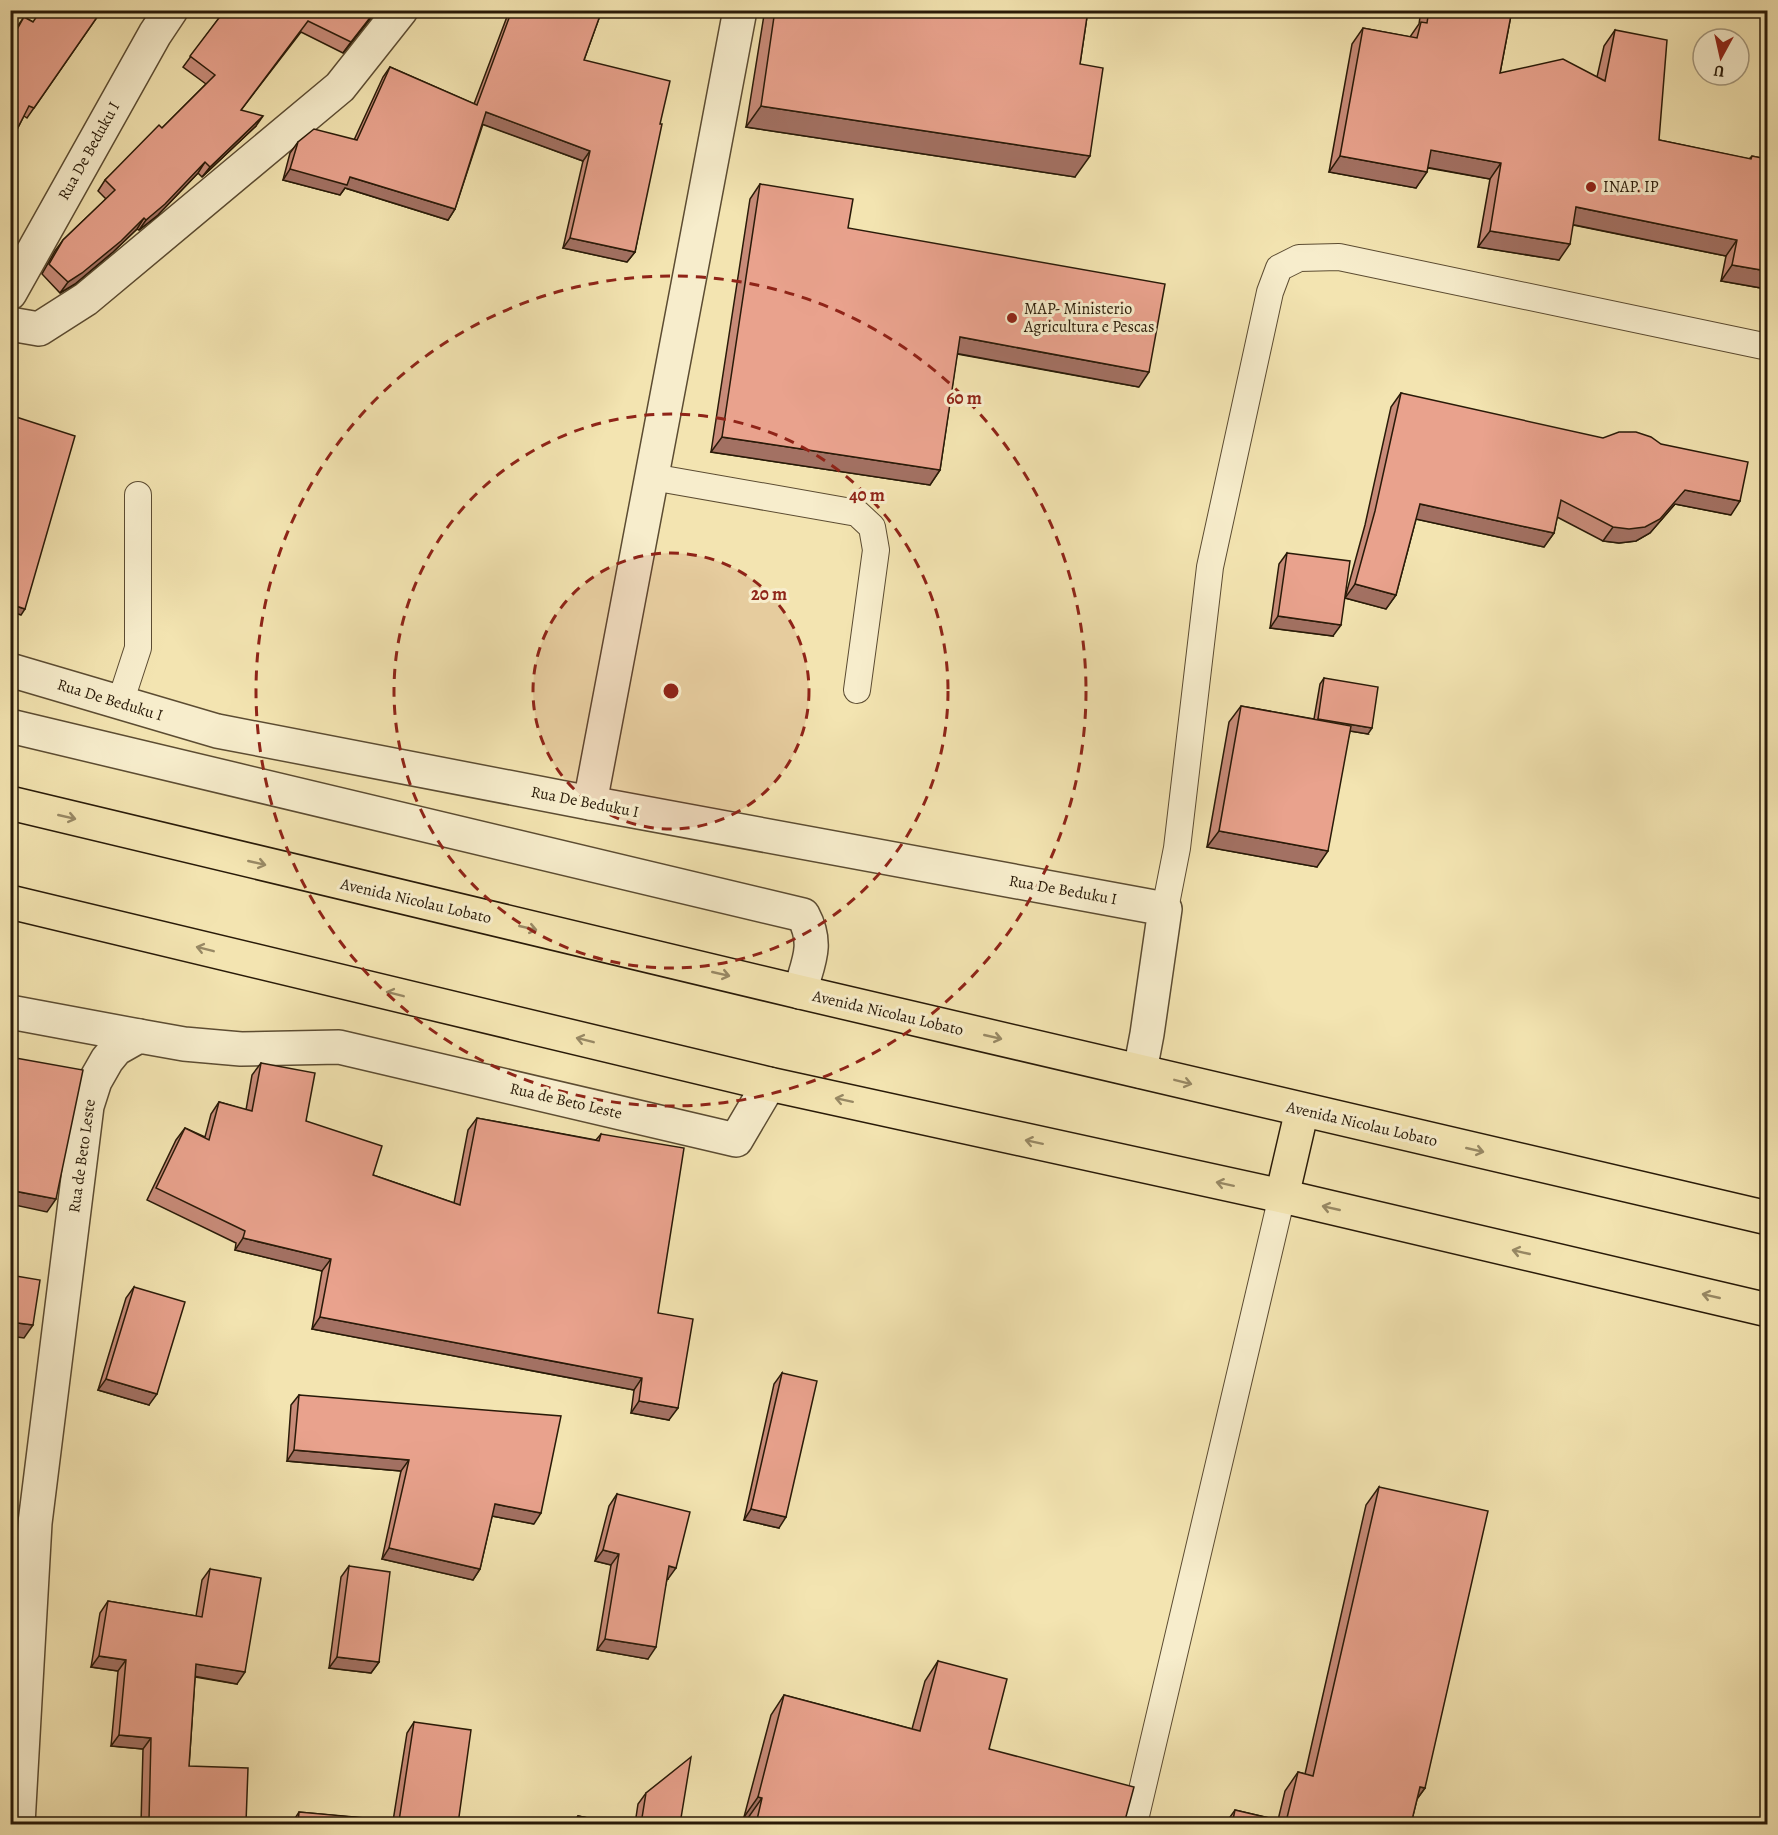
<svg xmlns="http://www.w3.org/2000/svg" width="1778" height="1835" viewBox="0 0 1778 1835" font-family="Alegreya,serif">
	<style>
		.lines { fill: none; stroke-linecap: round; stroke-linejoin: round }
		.service-casing { stroke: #5c4c32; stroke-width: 28 }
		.minor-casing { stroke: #5c4c32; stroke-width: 36 }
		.primary-casing { stroke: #291a08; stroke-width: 36 }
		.service { stroke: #f7edcc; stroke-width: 26 }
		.minor { stroke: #f7edcc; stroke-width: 33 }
		.primary { stroke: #f3e4b1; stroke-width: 33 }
		.wall { fill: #c88b79; stroke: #291a08; stroke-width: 1.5 }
		.shaded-wall { fill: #a37163; stroke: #291a08; stroke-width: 1.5 }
		.building { fill: #e9a28d; stroke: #291a08; stroke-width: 1.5 }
		.oneway { stroke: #988965 }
		.ring { fill: none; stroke: #8f2418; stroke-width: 3; stroke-dasharray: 10 8 }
		.poi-dot { fill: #8f2418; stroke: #f7edcc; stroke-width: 2 }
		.labels { text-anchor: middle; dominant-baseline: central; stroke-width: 6; stroke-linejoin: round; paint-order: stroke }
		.street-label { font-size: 16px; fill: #291a08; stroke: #f7edcc }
		.poi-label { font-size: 16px; fill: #291a08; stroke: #f7edcc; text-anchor: start }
		.centre { fill: #8f2418; stroke: #f7edcc; stroke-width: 3 }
		.ring-label { font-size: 18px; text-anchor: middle; font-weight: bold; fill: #8f2418; stroke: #f7edcc; stroke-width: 6; stroke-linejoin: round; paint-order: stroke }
	</style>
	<rect width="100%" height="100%" fill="#f3e4b1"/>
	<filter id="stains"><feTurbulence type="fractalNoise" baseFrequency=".00333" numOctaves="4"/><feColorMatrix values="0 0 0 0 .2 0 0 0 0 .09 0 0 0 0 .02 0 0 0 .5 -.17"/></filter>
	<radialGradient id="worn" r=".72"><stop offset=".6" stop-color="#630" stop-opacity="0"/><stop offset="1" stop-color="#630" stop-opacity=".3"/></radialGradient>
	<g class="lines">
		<defs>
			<g id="service">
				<path d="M652,477L857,513L872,527L876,550L857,690"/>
				<path d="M120,703L138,648V495"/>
				<path d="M1165,909L1177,848L1210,567L1270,292L1279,268L1299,258L1339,257L1768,347"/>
				<path d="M1134,1824L1282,1196"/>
			</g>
			<g id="minor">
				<path d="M10,293L155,34L171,10"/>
				<path d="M10,324L39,329L86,299L340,87L401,10"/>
				<path d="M10,670L217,731L590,803L1165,909L1147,1034L1140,1071"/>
				<path d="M10,726L803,915C819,945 808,962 800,992"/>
				<path d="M590,803L740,10"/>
				<path d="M10,1012L139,1036"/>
				<path d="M18,1824L35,1523L87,1106L95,1081L107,1060L116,1049L139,1036L184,1044L241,1049L339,1047L736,1140L769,1084"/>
			</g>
			<g id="primary">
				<path d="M10,803L800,992L1768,1218"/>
				<path d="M10,902L769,1084L1282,1196L1768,1310"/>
				<path d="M1282,1196L1302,1110"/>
			</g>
		</defs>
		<use href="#service" class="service-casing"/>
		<use href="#minor" class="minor-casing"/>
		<use href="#primary" class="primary-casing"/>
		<use href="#service" class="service"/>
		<use href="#minor" class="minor"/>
		<use href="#primary" class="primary"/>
	</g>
	<g class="wall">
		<path d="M102,10L27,118L24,116L10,143V40L17,27L24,17L33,22Z"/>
		<path d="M225,10H377L343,53L301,32L241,110L256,126L202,177L198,173L158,215L139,230L137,229L113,252L75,284L60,293L42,274L55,251L63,240L106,199L98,191L105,180L162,128L206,84L183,67Z"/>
		<path d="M510,10H602L584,60L660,124L635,252L627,262L563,248L583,161L483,124L455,209L448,220L345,188L340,195L283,180L290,153L298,142L354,140L383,77L390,67L474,104L508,14Z"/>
		<path d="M767,10H1088L1080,64L1075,177L746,127L764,15Z"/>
		<path d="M1421,10H1512L1500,73L1597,77L1604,46L1615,30L1659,140L1749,159L1752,156L1767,159V289L1721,281L1726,256L1573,225L1559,260L1478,247L1490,179L1428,168L1416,188L1329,172L1352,44L1363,28L1410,37L1419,24Z"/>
		<path d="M760,184L848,228L1139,387L957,354L940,470L930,485L711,452L750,199Z"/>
		<path d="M1401,393L1731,515L1675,504L1650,533L1636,541L1619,543L1603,541L1557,517L1554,533L1544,547L1416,519L1396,595L1386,609L1345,598L1365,525L1391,407Z"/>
		<path d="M1287,553L1333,636L1270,628L1279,564Z"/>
		<path d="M1324,678L1368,734L1350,731L1317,867L1207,847L1229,722L1241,706L1314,719L1320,684Z"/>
		<path d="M261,1063L306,1121L373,1175L454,1203L468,1130L477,1118L596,1140L601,1134L658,1313L669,1420L631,1413L634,1390L312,1329L322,1271L235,1250L236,1243L147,1200L176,1140L185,1128L205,1137L211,1114L219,1102L246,1110L252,1075Z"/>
		<path d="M134,1287L149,1405L98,1390L126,1298Z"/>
		<path d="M782,1373L779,1528L744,1520L774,1384Z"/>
		<path d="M299,1395L534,1524L492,1516L480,1569L473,1580L382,1559L401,1471L287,1461L291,1405Z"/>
		<path d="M1379,1487L1425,1788L1417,1799L1411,1824H1225L1235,1810L1278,1820L1285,1791L1298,1772L1305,1774L1366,1505Z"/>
		<path d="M617,1494L668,1579H667L648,1659L597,1650L611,1565L595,1561L609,1506Z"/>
		<path d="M349,1566L379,1662L371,1673L329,1668L341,1577Z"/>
		<path d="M210,1569L237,1684L195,1677L189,1766L246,1823L245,1824H141L143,1749L111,1746L118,1671L91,1667L100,1613L108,1601L196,1616L202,1580Z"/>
		<path d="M938,1661L989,1749L1124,1824H747L748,1818L744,1817L771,1715L784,1695L912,1729L925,1681Z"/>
		<path d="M414,1722L458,1824H292V1823L299,1812L393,1821L407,1733Z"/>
		<path d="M646,1793L680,1824H635L638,1804Z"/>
		<path d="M578,1816L618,1824H571Z"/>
	</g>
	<g class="shaded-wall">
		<path d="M376,10H377L343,53L351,42Z"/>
		<path d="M761,106L1090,156L1075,177L746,127Z"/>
		<path d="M486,112L590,151L583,161L479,123Z"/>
		<path d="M263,116L256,126L202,177L210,167Z"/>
		<path d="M1431,150L1501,163L1490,179L1420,166Z"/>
		<path d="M1340,156L1427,172L1416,188L1329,172Z"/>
		<path d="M205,162L198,173L158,215L139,230L146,220Z"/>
		<path d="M290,169L350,177L455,209L448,220L345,188L340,195L283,180Z"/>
		<path d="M1576,207L1737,240L1726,256L1565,223Z"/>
		<path d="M144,218L137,229L113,252L75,284L60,293L68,282Z"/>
		<path d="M1490,231L1570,244L1559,260L1478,247Z"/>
		<path d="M570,238L635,252L627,262L563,248Z"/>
		<path d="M1732,265L1767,271V289L1721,281Z"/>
		<path d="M960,337L1149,372L1139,387L949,352Z"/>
		<path d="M722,437L940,470L930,485L711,452Z"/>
		<path d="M1685,490L1740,501L1731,515L1675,504L1650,533L1636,541L1619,543L1603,541L1613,527Z"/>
		<path d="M1420,504L1554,533L1544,547L1411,518Z"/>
		<path d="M1355,584L1396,595L1386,609L1345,598Z"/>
		<path d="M10,604L25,609L21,615L10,611Z"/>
		<path d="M1278,616L1341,625L1333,636L1270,628Z"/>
		<path d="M1318,719L1372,728L1368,734L1314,725Z"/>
		<path d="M1219,831L1328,851L1317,867L1207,847Z"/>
		<path d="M14,1191L56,1199L47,1212L10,1204Z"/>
		<path d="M243,1238L331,1259L322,1271L235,1250Z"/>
		<path d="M320,1317L642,1378L634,1390L312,1329Z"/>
		<path d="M10,1322L33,1325L24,1338L10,1336Z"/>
		<path d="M106,1379L157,1394L149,1405L98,1390Z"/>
		<path d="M639,1401L678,1408L669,1420L631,1413Z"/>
		<path d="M294,1450L409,1460L401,1471L287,1461Z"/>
		<path d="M495,1504L541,1513L534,1524L487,1515Z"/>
		<path d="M751,1509L786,1517L779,1528L744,1520Z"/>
		<path d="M389,1548L480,1569L473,1580L382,1559Z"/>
		<path d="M603,1550L619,1554L611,1565L595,1561Z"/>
		<path d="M669,1566L676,1568L668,1579L661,1577Z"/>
		<path d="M605,1639L656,1647L648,1659L597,1650Z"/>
		<path d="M99,1656L126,1660L118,1671L91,1667Z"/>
		<path d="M337,1657L379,1662L371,1673L329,1668Z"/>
		<path d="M196,1664L245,1672L237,1684L188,1675Z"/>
		<path d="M119,1735L151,1738L143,1749L111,1746Z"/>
		<path d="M1420,1787L1425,1788L1411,1807Z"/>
		<path d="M758,1797L762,1798L748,1818L744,1817Z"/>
		<path d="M149,1820L246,1823L245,1824H146Z"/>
	</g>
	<g class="building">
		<path d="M41,10H102L34,108L29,106L10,143V42L24,17L33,22Z"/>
		<path d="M225,10H376L351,42L308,21L241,110L263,116L210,167L205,162L165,204L146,220L144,218L121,241L82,273L68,282L49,264L63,240L115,190L105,180L159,125L162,128L215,75L190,56Z"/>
		<path d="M512,10H602L584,60L670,81L660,124H662L635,252L570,238L590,151L486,112L455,209L350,177L347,185L290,169L298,142L314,129L357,140L390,67L477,105Z"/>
		<path d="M775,10H1088L1080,64L1103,68L1090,156L761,106Z"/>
		<path d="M1429,10H1512L1500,73L1563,59L1605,81L1615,30L1667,40L1659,140L1751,159L1752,156L1767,159V271L1732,265L1737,240L1576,207L1570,244L1490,231L1501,163L1431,150L1427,172L1340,156L1363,28L1417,38L1421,22L1427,23Z"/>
		<path d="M760,184L853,199L848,228L1165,284L1149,372L960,337L940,470L722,437Z"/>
		<path d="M1401,393L1603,438L1619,432H1636L1651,437L1661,444L1748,462L1740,501L1685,490L1660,519L1645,527L1629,529L1613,527L1561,500L1554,533L1420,504L1396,595L1355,584L1375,511Z"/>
		<path d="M10,415L75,436L25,609L10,604Z"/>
		<path d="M1287,553L1350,561L1341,625L1278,616Z"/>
		<path d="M1324,678L1378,687L1372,728L1318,719Z"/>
		<path d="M1241,706L1351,726L1328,851L1219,831Z"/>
		<path d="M10,1057L83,1070L56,1199L14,1191L10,1213Z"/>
		<path d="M261,1063L315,1073L306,1121L382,1146L373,1175L460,1205L477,1118L599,1141L601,1134L684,1148L658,1313L693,1319L678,1408L639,1401L642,1378L320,1317L331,1259L243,1238L245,1231L156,1188L185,1128L209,1140L219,1102L252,1111Z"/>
		<path d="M10,1275L40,1280L33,1325L10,1322Z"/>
		<path d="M134,1287L185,1302L157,1394L106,1379Z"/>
		<path d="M782,1373L817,1381L786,1517L751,1509Z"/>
		<path d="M299,1395L561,1416L541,1513L495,1504L480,1569L389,1548L409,1460L294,1450Z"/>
		<path d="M1379,1487L1488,1511L1425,1788L1420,1787L1411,1824H1232L1235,1810L1286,1822L1298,1772L1313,1776Z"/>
		<path d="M617,1494L690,1512L676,1568L669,1566L656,1647L605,1639L619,1554L603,1550Z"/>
		<path d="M349,1566L390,1572L379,1662L337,1657Z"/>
		<path d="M210,1569L261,1578L245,1672L196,1664L189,1766L248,1768L246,1823L149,1820L151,1738L119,1735L126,1660L99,1656L108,1601L202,1617Z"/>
		<path d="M938,1661L1007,1679L989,1749L1134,1787L1124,1824H756L762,1798L758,1797L784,1695L920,1731Z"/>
		<path d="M414,1722L471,1730L458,1824H298L299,1812L399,1821Z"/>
		<path d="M691,1757L680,1824H641L646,1793Z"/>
		<path d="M578,1816L618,1824H576Z"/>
	</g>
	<defs><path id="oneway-shaft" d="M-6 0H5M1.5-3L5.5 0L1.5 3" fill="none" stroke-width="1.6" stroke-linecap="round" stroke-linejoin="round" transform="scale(1.5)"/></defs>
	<g class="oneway">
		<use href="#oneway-shaft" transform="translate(67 817) rotate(13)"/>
		<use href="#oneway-shaft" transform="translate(257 863) rotate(13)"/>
		<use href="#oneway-shaft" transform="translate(528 928) rotate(13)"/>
		<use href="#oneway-shaft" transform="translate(205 949) rotate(-166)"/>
		<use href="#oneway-shaft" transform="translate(721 974) rotate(13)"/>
		<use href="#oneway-shaft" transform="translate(395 994) rotate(-166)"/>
		<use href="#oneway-shaft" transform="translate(993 1037) rotate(13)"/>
		<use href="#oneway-shaft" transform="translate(585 1040) rotate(-166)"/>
		<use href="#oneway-shaft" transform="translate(1183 1082) rotate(14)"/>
		<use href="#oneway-shaft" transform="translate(844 1100) rotate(-168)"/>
		<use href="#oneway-shaft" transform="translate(1034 1142) rotate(-168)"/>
		<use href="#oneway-shaft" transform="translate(1475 1150) rotate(13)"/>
		<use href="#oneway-shaft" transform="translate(1225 1184) rotate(-168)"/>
		<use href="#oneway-shaft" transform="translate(1331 1208) rotate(-167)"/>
		<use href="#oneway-shaft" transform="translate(1521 1252) rotate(-167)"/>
		<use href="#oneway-shaft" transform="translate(1711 1296) rotate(-167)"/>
	</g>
	<circle cx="671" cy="691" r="138" fill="#8f2418" fill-opacity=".12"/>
	<g class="ring">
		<circle cx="671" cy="691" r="138"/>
		<circle cx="671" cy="691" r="277"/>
		<circle cx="671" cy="691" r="415"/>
	</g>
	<g class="poi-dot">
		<circle cx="1591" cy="187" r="6"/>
		<circle cx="1012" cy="318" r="6"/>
	</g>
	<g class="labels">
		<g class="street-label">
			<text transform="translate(89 151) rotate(-61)">Rua De Beduku I</text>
			<text transform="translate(110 700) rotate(17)">Rua De Beduku I</text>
			<text transform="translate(585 802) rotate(11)">Rua De Beduku I</text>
			<text transform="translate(1063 890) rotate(10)">Rua De Beduku I</text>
			<text transform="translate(416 901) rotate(13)">Avenida Nicolau Lobato</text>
			<text transform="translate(888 1013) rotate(13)">Avenida Nicolau Lobato</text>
			<text transform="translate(566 1101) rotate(13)">Rua de Beto Leste</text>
			<text transform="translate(1362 1124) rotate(13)">Avenida Nicolau Lobato</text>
			<text transform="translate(82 1156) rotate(-82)">Rua de Beto Leste</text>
		</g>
		<g class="poi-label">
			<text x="1603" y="187">INAP. IP</text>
			<text x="1024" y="309">MAP- Ministerio<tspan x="1024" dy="18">Agricultura e Pescas</tspan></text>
		</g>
	</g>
	<circle cx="671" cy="691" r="9" class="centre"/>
	<g class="ring-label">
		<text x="964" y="404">60 m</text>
		<text x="867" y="501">40 m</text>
		<text x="769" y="600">20 m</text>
	</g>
	<rect width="1778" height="1835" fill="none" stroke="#f3e4b1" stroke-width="36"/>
	<rect x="12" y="12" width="1754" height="1811" fill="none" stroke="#291a08" stroke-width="3"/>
	<rect x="18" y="18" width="1742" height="1799" fill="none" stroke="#291a08" stroke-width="1.5"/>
	<g transform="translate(1721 57) rotate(188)"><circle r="28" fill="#f7edcc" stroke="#a5997e" stroke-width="1.5"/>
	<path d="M0-4.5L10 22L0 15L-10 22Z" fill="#8f2418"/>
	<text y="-9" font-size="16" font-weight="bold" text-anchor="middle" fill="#291a08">U</text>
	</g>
	<rect width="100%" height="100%" filter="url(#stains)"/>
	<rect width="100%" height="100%" fill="url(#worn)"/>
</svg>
